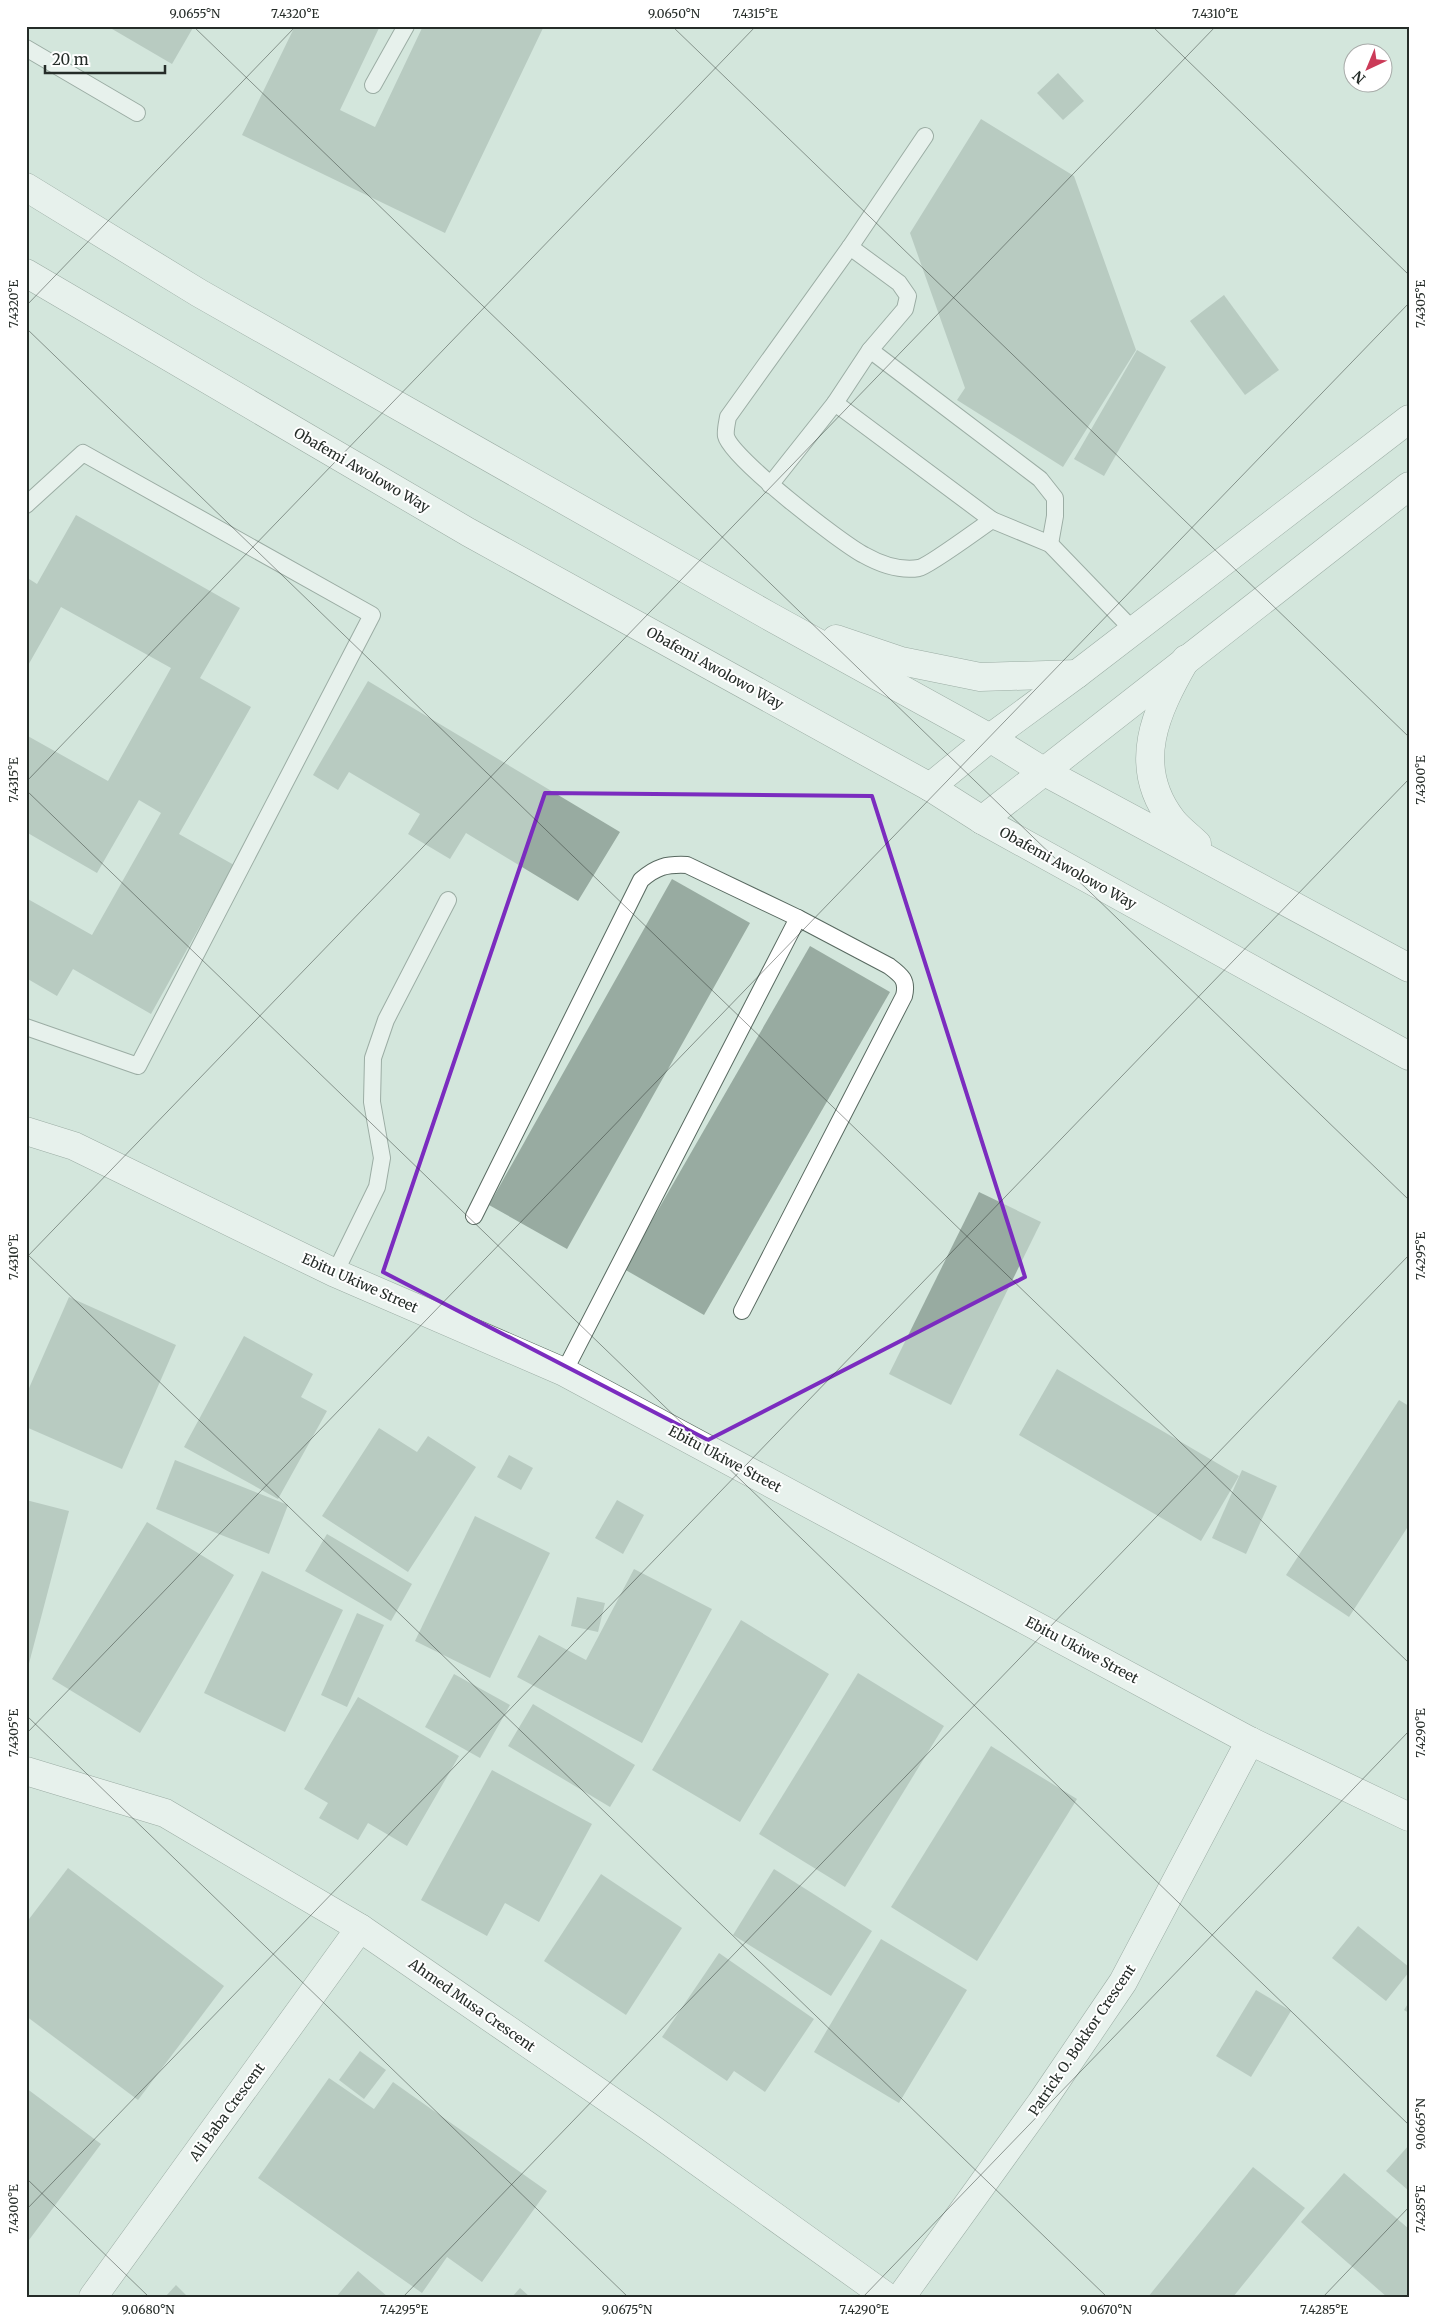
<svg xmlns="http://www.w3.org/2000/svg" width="1435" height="2323" viewBox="0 0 1435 2323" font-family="Merriweather,serif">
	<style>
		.building { fill: #98aba1 }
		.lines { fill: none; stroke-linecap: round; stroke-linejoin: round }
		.lane-casing { stroke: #586960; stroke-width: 18 }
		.street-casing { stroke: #586960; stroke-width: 29 }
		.secondary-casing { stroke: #586960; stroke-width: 29 }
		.lane { stroke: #fff; stroke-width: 16 }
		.street { stroke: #fff; stroke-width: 28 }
		.secondary { stroke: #fff; stroke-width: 28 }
		.marked { fill: none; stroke: #7b2cbf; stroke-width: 4; stroke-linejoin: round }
		.ticks { fill: none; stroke: #252c28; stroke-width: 1; stroke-opacity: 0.45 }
		.labels { text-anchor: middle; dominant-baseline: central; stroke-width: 4; stroke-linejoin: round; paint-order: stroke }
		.street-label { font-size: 14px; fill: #252c28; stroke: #fff }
		.neatline { fill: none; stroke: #252c28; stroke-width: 2 }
		.ticks-label { font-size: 12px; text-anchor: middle; fill: #252c28 }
	</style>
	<rect width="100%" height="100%" fill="#d3e6dc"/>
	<g class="building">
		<path d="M107,26H194L172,64Z"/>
		<path d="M295,26H380L340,110L375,127L423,26H544L445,233L242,135Z"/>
		<path d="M1058,73L1084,101L1063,120L1037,93Z"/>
		<path d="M981,119L1074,176L1136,350L1063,467L957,400L965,388L910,233Z"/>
		<path d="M1224,295L1279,370L1245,395L1190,321Z"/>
		<path d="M1137,350L1166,367L1104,476L1074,459Z"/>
		<path d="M76,515L240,608L200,678L251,707L179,834L234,865L151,1014L73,969L57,996L26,978V898L92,935L161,813L139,800L97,873L26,832V735L108,781L171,668L61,607L26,669V577L37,584Z"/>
		<path d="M368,681L620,832L578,901L466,833L450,859L408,834L420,814L349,772L338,790L313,775Z"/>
		<path d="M672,879L750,923L567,1249L489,1205Z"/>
		<path d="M810,946L890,992L704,1315L624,1269Z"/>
		<path d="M979,1192L1041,1222L951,1405L889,1374Z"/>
		<path d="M69,1297L176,1345L122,1469L26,1427V1395Z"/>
		<path d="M244,1336L313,1374L301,1397L327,1411L278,1499L184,1447Z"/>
		<path d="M1057,1369L1239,1476L1201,1541L1019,1435Z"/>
		<path d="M1399,1400L1409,1406V1525L1349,1617L1286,1575Z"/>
		<path d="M379,1428L417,1452L428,1436L476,1467L408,1572L322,1516Z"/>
		<path d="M509,1455L533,1468L521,1490L497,1477Z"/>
		<path d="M175,1460L288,1505L269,1554L156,1509Z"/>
		<path d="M1242,1470L1277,1486L1246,1554L1212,1538Z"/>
		<path d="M26,1500L69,1511L27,1671H26Z"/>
		<path d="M617,1500L644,1515L623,1554L595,1538Z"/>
		<path d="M475,1516L550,1553L490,1678L415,1641Z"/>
		<path d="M147,1522L234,1575L140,1733L52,1679Z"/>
		<path d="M327,1534L412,1584L391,1621L305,1571Z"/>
		<path d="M634,1569L712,1609L642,1743L517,1677L539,1635L586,1660Z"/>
		<path d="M262,1571L343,1610L285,1732L204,1693Z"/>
		<path d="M577,1597L605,1603L598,1632L571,1626Z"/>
		<path d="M357,1613L384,1625L347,1707L321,1695Z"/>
		<path d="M741,1620L829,1674L740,1822L652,1770Z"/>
		<path d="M858,1673L944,1726L845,1887L759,1834Z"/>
		<path d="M454,1674L510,1705L480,1758L425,1727Z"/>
		<path d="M358,1697L459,1756L407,1846L368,1823L358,1840L319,1818L328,1803L304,1789Z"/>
		<path d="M533,1704L635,1765L610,1807L508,1746Z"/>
		<path d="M991,1746L1077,1799L977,1961L891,1907Z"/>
		<path d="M492,1770L592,1824L539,1922L505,1903L487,1936L421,1900Z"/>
		<path d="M68,1868L224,1986L138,2100L26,2016V1923Z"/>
		<path d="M774,1869L872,1931L831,1996L733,1935Z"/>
		<path d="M601,1874L682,1928L626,2015L544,1961Z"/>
		<path d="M1358,1926L1409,1967V1972L1386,2001L1332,1958Z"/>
		<path d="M881,1939L967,1990L899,2103L814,2052Z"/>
		<path d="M719,1953L814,2019L765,2092L734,2071L727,2081L662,2037Z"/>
		<path d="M1256,1990L1291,2011L1251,2077L1216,2056Z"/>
		<path d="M1409,2002V2013L1404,2010Z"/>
		<path d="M360,2051L386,2070L364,2099L339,2080Z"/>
		<path d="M329,2078L374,2109L393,2082L547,2191L482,2282L447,2257L422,2293L258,2178Z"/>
		<path d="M26,2088L101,2144L26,2244Z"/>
		<path d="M1409,2145V2191L1386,2171Z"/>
		<path d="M1253,2167L1305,2208L1233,2297H1148Z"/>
		<path d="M1344,2173L1409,2229V2297H1387L1301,2222Z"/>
		<path d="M358,2271L388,2297H336Z"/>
		<path d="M176,2285L188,2297H165Z"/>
		<path d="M520,2288L530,2297H512Z"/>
	</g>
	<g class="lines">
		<defs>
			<g id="lane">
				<path d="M26,48L137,113"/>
				<path d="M373,85L406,26"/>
				<path d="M925,136L850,247L728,417C727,423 725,431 726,436C731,458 841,543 864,555C880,564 900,571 919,568C929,566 980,528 992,520L1050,544L1133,630"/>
				<path d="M850,247L899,283L908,296L905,309L870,350"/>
				<path d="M835,403L992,520"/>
				<path d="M770,485L835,403L870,350L1040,479L1055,498V516L1050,544"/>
				<path d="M26,505L83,453L372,615L138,1066L26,1027"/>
				<path d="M474,1216L641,880C656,867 666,864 687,865L798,918L889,966C901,975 908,980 904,996L742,1311"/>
				<path d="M335,1273L377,1187L382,1158L372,1102L373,1058L386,1020L448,900"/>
				<path d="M564,1372L798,918"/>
			</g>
			<g id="street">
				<path d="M930,787L990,738L1077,674L1409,419"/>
				<path d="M982,820L1409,486"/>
				<path d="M26,1131L74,1146L335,1273L564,1372L1250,1741L1409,1817"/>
				<path d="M26,1771L165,1813L360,1928L648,2126L887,2297"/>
				<path d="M93,2297L360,1928"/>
				<path d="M901,2297L1041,2103L1123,1982L1250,1741"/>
			</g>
			<g id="secondary">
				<path d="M26,187L199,293L769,616L990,738L1043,771L1409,968"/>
				<path d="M26,273L468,532L930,787L982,820L1409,1056"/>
				<path d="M836,639L901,661L980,677L1077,674"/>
				<path d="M1186,659C1156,711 1130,765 1172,820C1179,829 1189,836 1197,844"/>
			</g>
		</defs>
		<use href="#lane" class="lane-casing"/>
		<use href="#street" class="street-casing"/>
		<use href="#secondary" class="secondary-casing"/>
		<use href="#lane" class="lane"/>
		<use href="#street" class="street"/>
		<use href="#secondary" class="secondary"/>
	</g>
	<path d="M0 0H1435V2323H0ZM545,793L872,796L1025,1277L708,1440L383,1272Z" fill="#d3e6dc" fill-opacity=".55" fill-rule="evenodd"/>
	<path class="marked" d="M545,793L872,796L1025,1277L708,1440L383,1272Z"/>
	<path class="ticks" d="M193,26L1409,1200M672,26L1409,737M1152,26L1409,275M26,306L296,26M26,328L1409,1663M26,782L756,26M26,790L1409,2125M26,1253L1107,2297M26,1258L1216,26M26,1715L628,2297M26,1734L1409,303M26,2178L149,2297M26,2210L1409,779M403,2297L1409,1255M863,2297L1409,1731M1323,2297L1409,2207"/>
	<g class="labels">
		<g class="street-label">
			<text transform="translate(362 470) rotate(30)">Obafemi Awolowo Way</text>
			<text transform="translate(715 668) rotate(29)">Obafemi Awolowo Way</text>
			<text transform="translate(1068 868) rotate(29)">Obafemi Awolowo Way</text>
			<text transform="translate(360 1283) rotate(24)">Ebitu Ukiwe Street</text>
			<text transform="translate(725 1459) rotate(28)">Ebitu Ukiwe Street</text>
			<text transform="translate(1082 1650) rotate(28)">Ebitu Ukiwe Street</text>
			<text transform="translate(472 2005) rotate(35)">Ahmed Musa Crescent</text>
			<text transform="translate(1082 2040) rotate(-56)">Patrick O. Bokkor Crescent</text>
			<text transform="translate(227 2112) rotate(-54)">Ali Baba Crescent</text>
		</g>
	</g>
	<rect width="1435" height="2323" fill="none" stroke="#ffffff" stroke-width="55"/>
	<g transform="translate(1368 68) rotate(224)"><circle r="24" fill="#ffffff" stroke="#a8aba9"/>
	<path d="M0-4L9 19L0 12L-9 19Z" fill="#cb3b58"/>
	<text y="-8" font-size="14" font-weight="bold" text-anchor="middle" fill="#252c28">N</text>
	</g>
	<path d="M45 65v8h120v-8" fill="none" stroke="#252c28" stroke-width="2.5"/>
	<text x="52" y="65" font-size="15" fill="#252c28" stroke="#ffffff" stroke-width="4" paint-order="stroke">20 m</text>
	<rect x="28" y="28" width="1380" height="2268" class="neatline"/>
	<g class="ticks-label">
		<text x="195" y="18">9.0655°N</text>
		<text x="295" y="18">7.4320°E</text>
		<text x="674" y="18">9.0650°N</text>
		<text x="755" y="18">7.4315°E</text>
		<text x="1215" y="18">7.4310°E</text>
		<text transform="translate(1421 304) rotate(-90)" y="4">7.4305°E</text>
		<text transform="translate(14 304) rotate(-90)" y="4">7.4320°E</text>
		<text transform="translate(1421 780) rotate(-90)" y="4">7.4300°E</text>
		<text transform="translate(14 780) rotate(-90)" y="4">7.4315°E</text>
		<text transform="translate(1421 1256) rotate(-90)" y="4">7.4295°E</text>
		<text transform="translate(14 1257) rotate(-90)" y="4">7.4310°E</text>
		<text transform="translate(1421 1733) rotate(-90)" y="4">7.4290°E</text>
		<text transform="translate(14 1733) rotate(-90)" y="4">7.4305°E</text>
		<text transform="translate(1421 2124) rotate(-90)" y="4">9.0665°N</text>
		<text transform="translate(1421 2209) rotate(-90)" y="4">7.4285°E</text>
		<text transform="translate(14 2209) rotate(-90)" y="4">7.4300°E</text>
		<text x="148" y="2314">9.0680°N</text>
		<text x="404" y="2314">7.4295°E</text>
		<text x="627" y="2314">9.0675°N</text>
		<text x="864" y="2314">7.4290°E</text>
		<text x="1106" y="2314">9.0670°N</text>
		<text x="1324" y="2314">7.4285°E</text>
	</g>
</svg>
